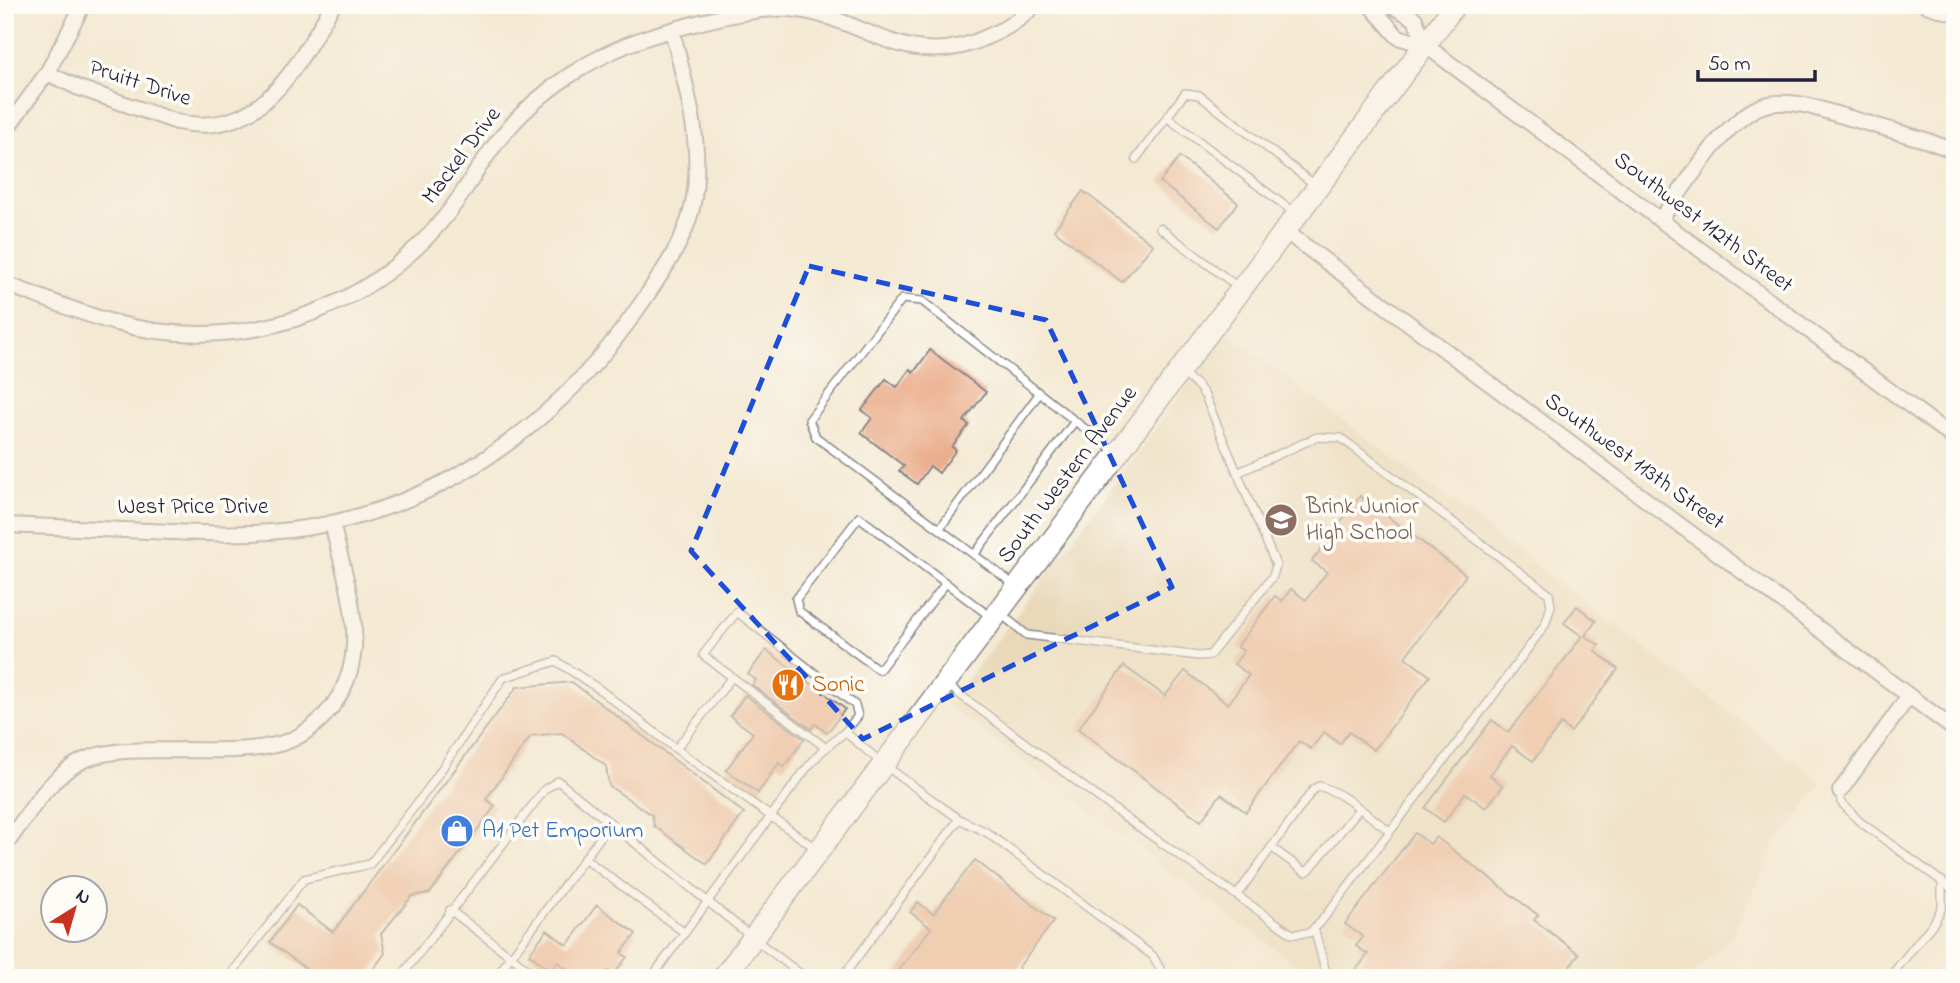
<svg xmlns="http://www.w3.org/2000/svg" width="1960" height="983" viewBox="0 0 1960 983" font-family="'Indie Flower',sans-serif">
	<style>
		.built { fill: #e9d9ba }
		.building { fill: #ebad8b }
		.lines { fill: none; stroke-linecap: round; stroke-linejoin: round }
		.service-casing { stroke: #8b8688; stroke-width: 10 }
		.minor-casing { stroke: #8b8688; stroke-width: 18 }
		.secondary-casing { stroke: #8b8688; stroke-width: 24 }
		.service { stroke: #fff; stroke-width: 7 }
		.minor { stroke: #fff; stroke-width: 14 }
		.secondary { stroke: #fff; stroke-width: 21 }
		.marked { fill: none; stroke: #1d4ed8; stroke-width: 5; stroke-dasharray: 14 9; stroke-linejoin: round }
		.labels { text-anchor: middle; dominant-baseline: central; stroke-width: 7; stroke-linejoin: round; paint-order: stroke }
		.street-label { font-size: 23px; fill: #22223b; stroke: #fdfcf7 }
		.education-label { font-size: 23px; fill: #785e54; stroke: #fdfcf7; text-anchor: start }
		.food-label { font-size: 23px; fill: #c56008; stroke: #fdfcf7; text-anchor: start }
		.shop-label { font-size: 23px; fill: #366cbe; stroke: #fdfcf7; text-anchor: start }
	</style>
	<rect width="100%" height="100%" fill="#fdfcf7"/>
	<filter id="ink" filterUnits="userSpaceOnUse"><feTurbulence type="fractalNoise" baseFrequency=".0143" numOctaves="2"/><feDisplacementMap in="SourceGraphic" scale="14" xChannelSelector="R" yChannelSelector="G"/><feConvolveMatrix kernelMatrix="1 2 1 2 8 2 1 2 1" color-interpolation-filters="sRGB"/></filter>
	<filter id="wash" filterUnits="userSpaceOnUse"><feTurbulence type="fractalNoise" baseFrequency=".00686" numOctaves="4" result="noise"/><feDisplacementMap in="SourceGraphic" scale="28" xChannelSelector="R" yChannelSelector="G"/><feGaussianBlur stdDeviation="1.57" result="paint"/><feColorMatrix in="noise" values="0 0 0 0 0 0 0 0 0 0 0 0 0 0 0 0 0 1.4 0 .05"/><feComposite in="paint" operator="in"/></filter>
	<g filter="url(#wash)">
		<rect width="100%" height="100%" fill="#f4ead4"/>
		<path class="built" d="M1228,333L1823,783L1777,842L1733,935L1691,976L1314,978L948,706Z"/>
		<g id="blocks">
			<g class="building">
				<path d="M1180,157L1238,203L1219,228L1160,182Z"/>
				<path d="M1083,191L1153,245L1122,282L1054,230Z"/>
				<path d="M930,350L986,392L964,421L969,425L952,447L956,450L939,473L930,466L917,484L899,471L904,466L861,433L872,418L862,410L886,379L897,387L910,369L914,372Z"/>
				<path d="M1360,496L1466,575L1405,657L1430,676L1374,750L1349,732L1340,744L1324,732L1311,749L1299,741L1246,812L1221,794L1201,821L1078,729L1124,666L1165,696L1185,671L1228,704L1249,675L1234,664L1244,651L1237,647L1275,596L1282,601L1291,589L1306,600L1327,572L1312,561Z"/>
				<path d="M1577,606L1596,621L1585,636L1599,645L1595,651L1618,669L1571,732L1561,724L1533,761L1512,746L1490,775L1503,786L1486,808L1465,793L1444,822L1425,808L1492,720L1508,732L1568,655L1582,636L1564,623Z"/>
				<path d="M766,650L845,709L827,733L815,724L811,729L752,685L756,680L748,674Z"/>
				<path d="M572,682L744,813L707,864L654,826L652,815L609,786L606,766L562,733L531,736L486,799L495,806L430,893L412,896L381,934L385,953L367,978H305L309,971L270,942L297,905L333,932L517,687Z"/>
				<path d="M745,695L804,739L784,767L779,763L758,793L726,770L753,733L730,716Z"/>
				<path d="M1415,833L1430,844L1436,837L1538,915L1534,920L1579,954L1561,978H1350L1368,954L1356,946L1363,937L1345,924Z"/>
				<path d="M975,860L1054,921L1018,968L1031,978H893L931,928L910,912L918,902L933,914Z"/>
				<path d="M597,905L636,934L621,953L627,957L613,975L608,971L603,978H579L557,962L551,971L529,954L547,930L567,945Z"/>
			</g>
		</g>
	</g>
	<g filter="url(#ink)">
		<use href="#blocks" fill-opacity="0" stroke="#8b8688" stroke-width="2"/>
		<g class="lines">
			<defs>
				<g id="service">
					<path d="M1168,118L1296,214"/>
					<path d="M1136,159L1185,93L1199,95L1315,185"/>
					<path d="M1160,228L1238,287"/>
					<path d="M1075,421L1116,452"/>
					<path d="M940,528L1039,394"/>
					<path d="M974,555L1075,421L922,301L902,299L809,420L816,437L1016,586"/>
					<path d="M946,583L879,670L799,611L796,599L859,517L992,618"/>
					<path d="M1001,614L1027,635L1199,656L1210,655L1273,576L1276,565L1205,396L1199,387L1181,372"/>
					<path d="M947,685L1130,821L1292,934L1309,933L1320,923L1488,703L1545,625L1551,606L1549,594L1341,438L1317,437L1237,473"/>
					<path d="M826,748L703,655L737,612L855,705L858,716L845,732"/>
					<path d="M676,749L732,677"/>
					<path d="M1840,791L1841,802L1859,821L1955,891"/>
					<path d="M1271,847L1305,872L1309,870L1359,809"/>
					<path d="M584,858L685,933"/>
					<path d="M1237,895L1313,790L1319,786C1345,793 1368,816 1390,831"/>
					<path d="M450,910L539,978"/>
					<path d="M1314,928L1325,969L1330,978"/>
					<path d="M228,978L304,879L370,864L428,789L503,678L556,661L599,689L672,746L818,850"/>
					<path d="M400,978L545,789L558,781L753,938L806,978"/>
					<path d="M495,978L611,823"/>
					<path d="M651,978L806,769L821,752L845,732L883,764L959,819"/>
					<path d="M842,978L959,819L986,832L1153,956L1165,978"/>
					<path d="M1889,978L1935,921L1942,907V881"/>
				</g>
				<g id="minor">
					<path d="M1370,5L1398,37L1425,45L1955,439"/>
					<path d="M1391,5L1415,19L1425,45"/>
					<path d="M1926,5L1955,14"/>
					<path d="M47,73L79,88L177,122C263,140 296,66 333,5"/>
					<path d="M5,131L47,73L83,5"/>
					<path d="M1660,220C1685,187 1726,116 1765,105C1779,101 1795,103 1809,106L1925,140L1955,151"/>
					<path d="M1285,231L1955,730"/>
					<path d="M5,284C42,297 78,313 116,323C237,355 364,315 444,218C464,194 478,166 498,141C536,92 592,55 651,36C685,26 754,6 789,9C865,15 907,77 991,35C1007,28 1023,18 1034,5"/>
					<path d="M5,525C53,527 100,529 148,531C210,534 271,537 332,523C464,493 568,412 643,301C662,273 684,242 692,208C705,149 687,89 672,31"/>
					<path d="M1840,791L1909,696"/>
					<path d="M5,846C27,816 49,776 84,760C114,747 153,751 185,750C214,750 246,752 275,745C294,741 311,730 325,715C377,658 347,589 332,523"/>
				</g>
				<path id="secondary" d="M723,978L1455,5"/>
			</defs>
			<use href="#service" class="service-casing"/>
			<use href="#minor" class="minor-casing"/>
			<use href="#secondary" class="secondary-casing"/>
			<use href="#service" class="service"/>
			<use href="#minor" class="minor"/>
			<use href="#secondary" class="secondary"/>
		</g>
	</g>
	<path d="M0 0H1960V983H0ZM809,266L1046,320L1172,587L863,739L691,551Z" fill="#f4ead4" fill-opacity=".55" fill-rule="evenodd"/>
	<path class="marked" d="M809,266L1046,320L1172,587L863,739L691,551Z"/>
	<defs>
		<symbol id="school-disc" viewBox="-11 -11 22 22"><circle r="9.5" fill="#8d6e63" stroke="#fdfcf7"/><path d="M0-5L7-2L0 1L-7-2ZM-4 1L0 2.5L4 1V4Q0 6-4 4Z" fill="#fff"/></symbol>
		<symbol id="restaurant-disc" viewBox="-11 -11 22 22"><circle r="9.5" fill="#e8710a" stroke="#fdfcf7"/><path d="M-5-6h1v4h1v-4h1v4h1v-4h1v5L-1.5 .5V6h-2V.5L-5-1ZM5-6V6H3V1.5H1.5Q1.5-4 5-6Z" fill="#fff"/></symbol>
		<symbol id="shop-disc" viewBox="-11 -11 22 22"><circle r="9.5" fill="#3f7fe0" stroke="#fdfcf7"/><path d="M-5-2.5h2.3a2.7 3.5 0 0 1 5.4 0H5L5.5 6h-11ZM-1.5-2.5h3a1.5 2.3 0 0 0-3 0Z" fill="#fff"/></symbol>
	</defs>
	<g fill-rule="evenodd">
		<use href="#school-disc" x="1262" y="501" width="38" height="38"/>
		<use href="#restaurant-disc" x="769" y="666" width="38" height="38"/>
		<use href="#shop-disc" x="438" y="812" width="38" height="38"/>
	</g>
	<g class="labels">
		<g class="street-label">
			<text transform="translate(140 84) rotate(18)">Pruitt Drive</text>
			<text transform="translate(462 156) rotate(-53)">Mackel Drive</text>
			<text transform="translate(1703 223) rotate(37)">Southwest 112th Street</text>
			<text transform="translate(1634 462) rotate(36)">Southwest 113th Street</text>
			<text transform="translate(1068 475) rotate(-53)">South Western Avenue</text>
			<text x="193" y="507">West Price Drive</text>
		</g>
		<g class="education-label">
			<text x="1306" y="507">Brink Junior<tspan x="1306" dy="26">High School</tspan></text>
		</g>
		<g class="food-label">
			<text x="812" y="685">Sonic</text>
		</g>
		<g class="shop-label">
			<text x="482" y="831">A1 Pet Emporium</text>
		</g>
	</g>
	<rect width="1960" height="983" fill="none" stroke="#fdfcf7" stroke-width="28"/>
	<g transform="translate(74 909) rotate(37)"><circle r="33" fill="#fdfcf7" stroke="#a5a5ac" stroke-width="2"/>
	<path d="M0-5L12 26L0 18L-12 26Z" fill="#c8321e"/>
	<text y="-10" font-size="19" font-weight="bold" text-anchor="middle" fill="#22223b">N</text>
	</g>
	<path d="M1698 70v10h117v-10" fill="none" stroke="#22223b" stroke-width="3.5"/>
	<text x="1708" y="70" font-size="21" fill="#22223b" stroke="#fdfcf7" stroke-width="5" paint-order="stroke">50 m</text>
</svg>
